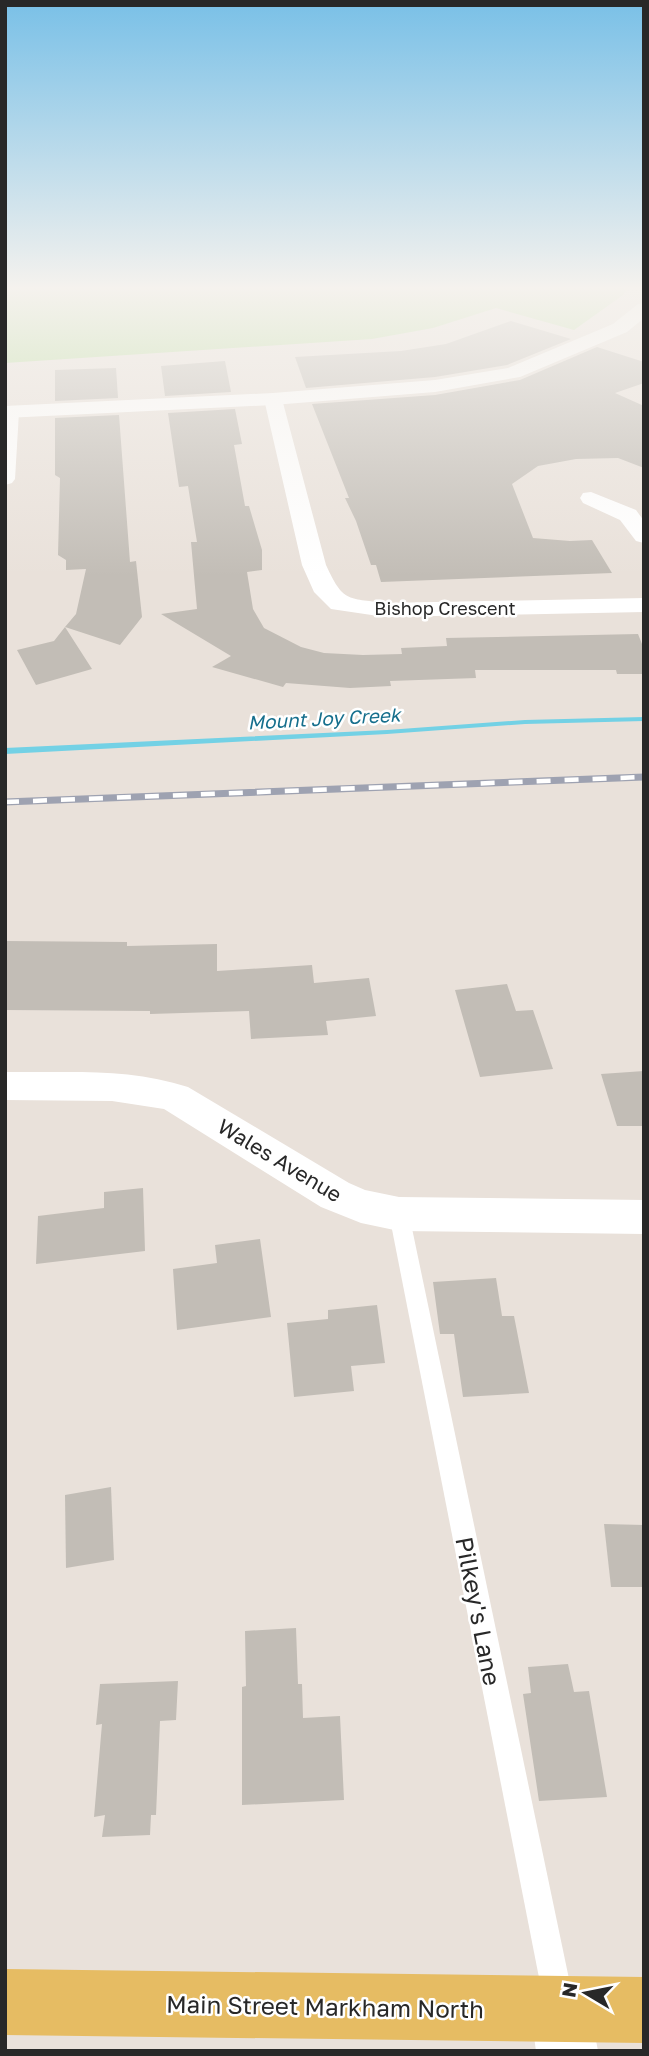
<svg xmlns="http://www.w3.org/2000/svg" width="649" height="2056" viewBox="0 0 649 2056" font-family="'Golos Text',sans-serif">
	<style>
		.green { fill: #b7dd9a }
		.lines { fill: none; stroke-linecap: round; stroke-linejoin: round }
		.stream { fill: #73d1e5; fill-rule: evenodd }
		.building { fill: #c2bdb6 }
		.lane { fill: #fff; fill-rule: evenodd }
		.street { fill: #fff; fill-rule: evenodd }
		.secondary { fill: #fff; fill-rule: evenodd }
		.primary { fill: #e6bc63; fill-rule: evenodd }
		.rail-casing { stroke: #9ea2b1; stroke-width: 7 }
		.rail { stroke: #fff; stroke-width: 4.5; stroke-dasharray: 14; stroke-linecap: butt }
		.labels { text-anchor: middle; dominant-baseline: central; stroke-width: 5; stroke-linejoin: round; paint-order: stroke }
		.far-street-label { font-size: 18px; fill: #282828; stroke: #fff }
		.far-water-label { font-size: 19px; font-style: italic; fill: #166f8d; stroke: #fff }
		.street-label { font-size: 21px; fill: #282828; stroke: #fff }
		.near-street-label { font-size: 24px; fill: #282828; stroke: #fff }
	</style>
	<rect width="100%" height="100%" fill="#e9e1da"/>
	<path class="green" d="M5,288H628L623,295L574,330L496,308L433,328L372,339L5,363Z"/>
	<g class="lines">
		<path class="stream" d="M644,717V721L525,724L387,734L5,754V748L387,730L525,720Z"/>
	</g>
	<g class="building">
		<path d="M511,321L571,339L507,365L435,377L306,388L295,357L401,351L446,344Z"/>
		<path d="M597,347L644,362V383L615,393L644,406V468L618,458L576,459L538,466L512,484L533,538L570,541L592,540L612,573L381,582L376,565H371L356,521L345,498H349L312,404L435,395L520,380Z"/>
		<path d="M225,361L231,392L165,396L161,366Z"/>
		<path d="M116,368L118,398L55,401V370Z"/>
		<path d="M235,409L242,444L234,445L245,506H249L262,550V570L247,572L253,609L264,628L301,647L324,653L363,655L402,654L401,648L447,646L446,638L638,634L644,649V674H617L616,670H475L476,678L390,681L391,686L350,688L286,683L283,687L212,667L231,656L161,614L197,609L191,542H197L188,486L179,487L168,413Z"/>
		<path d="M119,415L130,562L136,561L142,617L120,645L65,627L76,614L86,569L66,570V560L58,555L60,478L55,475V418Z"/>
		<path d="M65,627L92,669L36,685L17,650L54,641Z"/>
		<path d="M5,941L127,942V946L217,944V971L312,965L314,983L369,978L376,1016L326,1021L328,1035L251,1039L249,1011L150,1014V1011L5,1010Z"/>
		<path d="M507,984L516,1011L533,1010L553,1069L480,1077L455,990Z"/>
		<path d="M644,1071V1126H617L601,1074Z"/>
		<path d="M143,1188L145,1251L36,1264L38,1216L104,1208V1192Z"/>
		<path d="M260,1239L271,1317L177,1330L173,1269L217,1263L215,1245Z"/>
		<path d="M496,1278L502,1316H514L529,1393L463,1397L454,1334H440L433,1282Z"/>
		<path d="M377,1305L385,1363L351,1366L354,1391L294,1397L287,1323L328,1319V1310Z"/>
		<path d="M111,1487L114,1560L66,1568L65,1495Z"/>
		<path d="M604,1524L644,1525V1587H611Z"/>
		<path d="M296,1628L298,1684H302L303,1718L340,1716L344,1800L242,1805V1687L246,1686L245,1631Z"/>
		<path d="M568,1664L574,1692L589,1691L607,1797L539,1801L523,1694L531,1693L528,1667Z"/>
		<path d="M178,1681L176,1720L160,1721L156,1815H151L150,1835L102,1837L105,1815L94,1817L102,1724L96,1725L100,1684Z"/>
	</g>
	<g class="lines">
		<path class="lane" d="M399,1205L406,1208L409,1214L573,1998L569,2009L558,2013L547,2009L543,1998L389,1214L392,1208Z"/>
		<g class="street">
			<path d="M273,393L282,399L326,565C343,602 347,598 385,603L644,598V612L385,617L331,609L314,592L302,565L264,399Z"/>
			<path d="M9,406L19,412L15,479L12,483L5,485V407Z"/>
			<path d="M591,492L636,510L644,521V543L636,541L620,520L583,503L580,498L583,493Z"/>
			<path d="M5,1072C67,1073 128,1067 188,1087L349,1183L365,1190L399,1197L644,1200V1234L399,1231L361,1223L321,1207L164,1109L112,1101L5,1100Z"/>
			<path d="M560,1978L581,1987L590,2008L598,2051H536L530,2008L539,1987Z"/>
		</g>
		<path class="secondary" d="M644,303V318L627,332L520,377L435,392L273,405L5,418V406L273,393L435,380L508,368L613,324L638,304Z"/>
		<path class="primary" d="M5,1969L644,1977V2043L5,2035Z"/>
		<defs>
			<path id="rail" d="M5,802L644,777"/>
		</defs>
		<use href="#rail" class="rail-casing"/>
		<use href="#rail" class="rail"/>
	</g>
	<linearGradient id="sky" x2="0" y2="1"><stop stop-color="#79c0e7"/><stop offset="0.5" stop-color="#f5f2ee"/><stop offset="1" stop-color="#f5f2ee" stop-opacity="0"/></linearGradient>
	<rect width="649" height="576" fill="url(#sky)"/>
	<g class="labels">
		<g class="far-street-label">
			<text x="445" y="608">Bishop Crescent</text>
		</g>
		<g class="far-water-label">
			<text transform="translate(324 718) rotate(-3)">Mount Joy Creek</text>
		</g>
		<g class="street-label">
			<text transform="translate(280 1160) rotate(31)">Wales Avenue</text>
		</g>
		<g class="near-street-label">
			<text transform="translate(479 1611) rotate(79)">Pilkey's Lane</text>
			<text transform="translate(325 2006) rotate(1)">Main Street Markham North</text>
		</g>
	</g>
	<rect width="649" height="2056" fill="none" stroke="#282828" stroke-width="14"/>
	<g transform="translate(586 1993) rotate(280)" stroke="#ffffff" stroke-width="5" paint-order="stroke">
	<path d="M0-5L12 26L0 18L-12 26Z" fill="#282828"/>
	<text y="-10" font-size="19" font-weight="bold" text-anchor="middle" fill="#282828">N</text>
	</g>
</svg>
